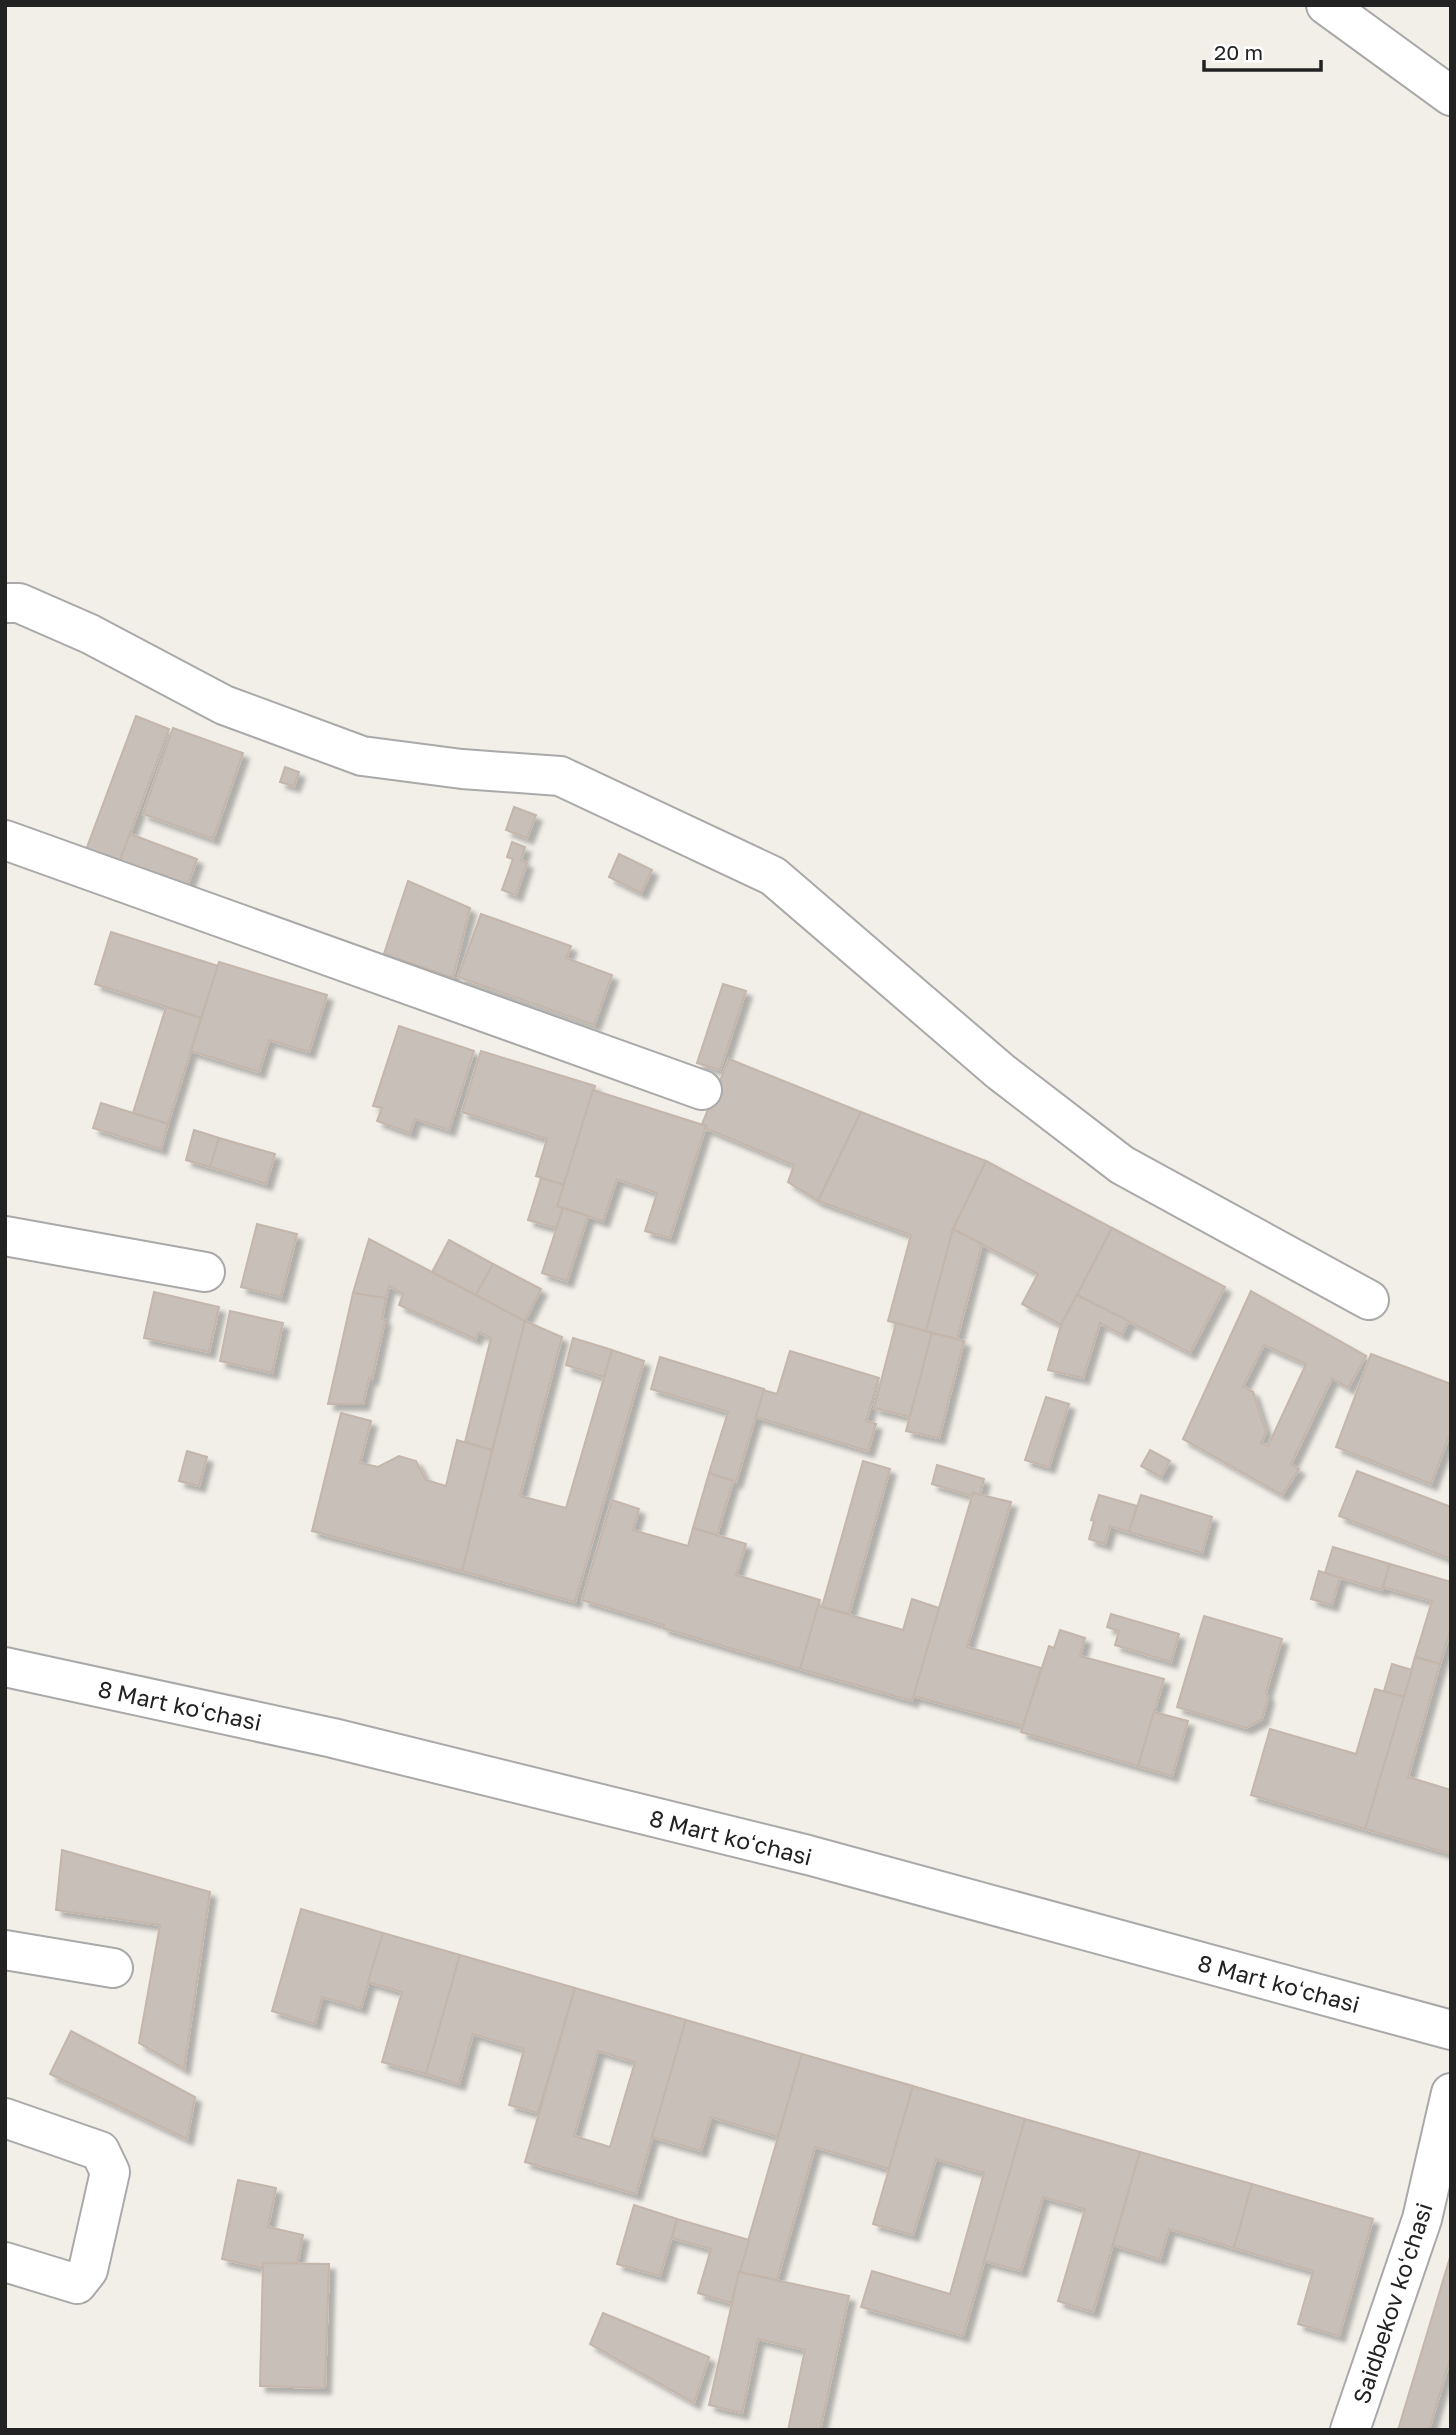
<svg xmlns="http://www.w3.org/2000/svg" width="1456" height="2435" viewBox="0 0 1456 2435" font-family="'Golos Text',sans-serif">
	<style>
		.building { fill: #c7bfb8; stroke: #c4b6ab; stroke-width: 2; fill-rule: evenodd; filter: url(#shadow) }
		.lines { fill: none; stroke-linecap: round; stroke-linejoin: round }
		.minor-casing { stroke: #a9a9a9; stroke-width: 42 }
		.minor { stroke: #fff; stroke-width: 38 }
		.labels { text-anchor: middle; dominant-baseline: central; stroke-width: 6; stroke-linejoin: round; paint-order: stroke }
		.street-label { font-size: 23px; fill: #222; stroke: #fff }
	</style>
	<defs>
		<filter id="shadow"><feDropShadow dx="6" dy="6" stdDeviation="2" flood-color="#0004"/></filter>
	</defs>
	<rect width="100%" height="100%" fill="#f2efe9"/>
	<g class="building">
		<path d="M136,716L169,729L116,871L83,858Z"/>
		<path d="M173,728L243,753L213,839L143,814Z"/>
		<path d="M285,767L299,772L294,786L280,782Z"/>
		<path d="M514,807L536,815L527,838L506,830Z"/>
		<path d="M130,834L197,859L184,896L116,871Z"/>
		<path d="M512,842L525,847L521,860L527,863L516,895L502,890L513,859L507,857Z"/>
		<path d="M619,854L652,870L641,893L609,877Z"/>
		<path d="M408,881L470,908L453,978L384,954Z"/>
		<path d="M481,914L571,946L566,958L612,975L594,1025L458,977Z"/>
		<path d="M111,932L218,966L201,1018L95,984Z"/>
		<path d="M219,962L327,995L309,1052L269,1040L259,1072L191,1051Z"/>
		<path d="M723,984L746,991L720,1070L697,1063Z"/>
		<path d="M166,1007L201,1018L168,1124L133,1113Z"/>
		<path d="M399,1026L474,1051L449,1130L415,1119L410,1133L377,1121L382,1108L373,1106Z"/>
		<path d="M481,1051L595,1086L564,1185L536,1176L547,1139L462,1112Z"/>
		<path d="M729,1059L861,1112L818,1201L788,1182L794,1165L705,1128L706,1126L702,1124Z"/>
		<path d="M593,1090L706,1126L670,1238L645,1231L657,1193L617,1179L603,1221L557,1206Z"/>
		<path d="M101,1103L168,1124L161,1149L93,1128Z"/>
		<path d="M861,1112L986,1161L953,1229L926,1331L888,1321L911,1235L818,1201Z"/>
		<path d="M194,1130L219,1138L210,1167L186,1160Z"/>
		<path d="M219,1138L275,1154L266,1184L210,1167Z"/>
		<path d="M986,1161L1112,1228L1061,1325L1022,1304L1038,1274L953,1229Z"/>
		<path d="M541,1178L564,1185L557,1206L563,1208L556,1228L528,1220Z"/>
		<path d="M563,1208L588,1216L567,1281L542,1273Z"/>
		<path d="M257,1224L297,1234L281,1297L241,1287Z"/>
		<path d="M1112,1228L1225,1287L1190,1353L1077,1295Z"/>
		<path d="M953,1229L982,1244L957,1339L926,1331Z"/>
		<path d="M369,1239L525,1321L492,1450L465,1442L491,1338L479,1332L475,1339L399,1305L403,1294L389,1286L386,1298L353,1293Z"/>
		<path d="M449,1240L493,1264L476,1295L432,1272Z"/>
		<path d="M493,1264L541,1289L525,1321L476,1295Z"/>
		<path d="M1251,1291L1366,1356L1348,1388L1332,1378L1291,1464L1299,1469L1282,1495L1183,1439ZM1264,1345L1306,1364L1268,1446L1261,1443L1266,1432L1253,1392L1243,1386Z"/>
		<path d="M154,1292L219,1307L209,1352L144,1338Z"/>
		<path d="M353,1293L386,1298L382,1319L385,1320L372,1379L369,1378L363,1404H328Z"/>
		<path d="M1077,1295L1129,1321L1122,1335L1100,1323L1083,1378L1048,1370L1061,1325Z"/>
		<path d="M230,1311L283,1323L272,1373L220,1361Z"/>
		<path d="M525,1321L562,1337L520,1496L566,1508L612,1350L644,1361L575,1602L462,1571Z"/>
		<path d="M896,1323L932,1333L910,1417L874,1408Z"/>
		<path d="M932,1333L964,1341L939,1438L906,1431Z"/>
		<path d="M573,1338L612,1350L604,1377L566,1365Z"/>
		<path d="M790,1351L879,1378L866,1421L876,1424L868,1451L756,1417L763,1390L777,1394Z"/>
		<path d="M1371,1354L1451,1384V1431L1431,1484L1336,1447Z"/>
		<path d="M660,1357L764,1389L736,1482L709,1473L728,1412L651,1389Z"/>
		<path d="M1046,1397L1069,1404L1049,1467L1025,1460Z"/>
		<path d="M341,1413L371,1421L360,1463L378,1467L399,1456L416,1461L426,1480L446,1486L457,1440L492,1450L462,1571L312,1531Z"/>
		<path d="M1150,1450L1170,1461L1161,1477L1141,1466Z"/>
		<path d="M187,1451L207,1457L199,1486L179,1481Z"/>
		<path d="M863,1461L890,1469L849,1614L822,1607Z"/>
		<path d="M937,1465L984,1479L980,1495L973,1493L972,1496L932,1484Z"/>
		<path d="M1357,1471L1451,1507V1559L1339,1516Z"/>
		<path d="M709,1473L733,1481L717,1535L693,1528Z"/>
		<path d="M973,1493L1011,1502L967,1647L1041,1668L1023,1726L913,1696Z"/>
		<path d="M1099,1495L1137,1506L1129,1532L1110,1526L1105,1544L1089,1539L1094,1521L1091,1520Z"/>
		<path d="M1141,1495L1212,1517L1202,1553L1129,1532Z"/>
		<path d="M612,1500L639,1509L633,1530L688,1546L693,1528L746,1544L736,1575L820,1600L800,1669L663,1628L664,1625L582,1600Z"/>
		<path d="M1333,1547L1390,1564L1382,1590L1325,1573Z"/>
		<path d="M1390,1564L1451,1582V1629L1440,1664L1415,1657L1432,1601L1383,1587Z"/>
		<path d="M1319,1571L1340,1578L1332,1605L1311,1599Z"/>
		<path d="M912,1599L939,1608L912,1701L800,1669L818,1606L903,1630Z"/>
		<path d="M1111,1614L1179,1634L1171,1662L1115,1645L1119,1631L1107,1627Z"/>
		<path d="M1204,1616L1282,1639L1266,1692L1268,1698L1262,1719L1246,1728L1177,1707Z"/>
		<path d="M1060,1630L1085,1638L1080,1656L1164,1679L1138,1766L1021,1732L1049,1646L1054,1648Z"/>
		<path d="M1415,1657L1440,1664L1408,1777L1451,1790V1854L1365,1829Z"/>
		<path d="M1392,1664L1412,1670L1404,1697L1384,1691Z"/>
		<path d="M1375,1689L1404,1697L1365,1829L1251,1795L1270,1729L1356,1754Z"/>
		<path d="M1154,1712L1188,1721L1172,1776L1138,1766Z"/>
		<path d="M62,1850L210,1892L184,2069L139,2043L160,1925L56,1910Z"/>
		<path d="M301,1909L383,1933L361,2008L322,1997L315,2024L272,2011Z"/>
		<path d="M383,1933L460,1955L426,2074L382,2062L402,1992L368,1982Z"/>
		<path d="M460,1955L575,1988L538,2113L509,2105L524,2049L473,2034L459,2084L426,2074Z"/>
		<path d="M575,1988L686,2020L636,2194L525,2162ZM598,2051L635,2062L610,2147L574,2136Z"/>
		<path d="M686,2020L802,2054L778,2137L711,2117L701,2151L652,2137Z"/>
		<path d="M71,2031L195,2097L187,2139L50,2074Z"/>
		<path d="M802,2054L913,2086L889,2169L815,2147L777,2280L739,2272Z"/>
		<path d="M913,2086L1025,2119L963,2336L861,2307L872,2271L950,2294L984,2173L936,2159L913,2235L873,2224Z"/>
		<path d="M1025,2119L1140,2152L1093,2312L1058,2301L1085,2209L1043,2197L1021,2271L984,2261Z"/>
		<path d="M1140,2152L1252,2184L1234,2248L1169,2229L1160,2259L1113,2245Z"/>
		<path d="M238,2180L276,2188L268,2227L303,2235L297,2264L263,2263L262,2268L222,2259Z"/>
		<path d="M1252,2184L1373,2219L1339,2336L1298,2324L1313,2271L1234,2248Z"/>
		<path d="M634,2205L677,2219L660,2276L617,2264Z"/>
		<path d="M677,2219L749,2240L731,2303L698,2293L711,2249L672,2238Z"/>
		<path d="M1451,2254V2356L1429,2430H1398Z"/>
		<path d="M263,2263L329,2264L325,2388L260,2386Z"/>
		<path d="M739,2272L849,2296L820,2430H788L805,2350L758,2339L742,2413L709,2405Z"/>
		<path d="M603,2313L709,2357L694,2403L590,2344Z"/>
	</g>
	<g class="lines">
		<defs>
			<g id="minor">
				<path d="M1326,5L1451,96"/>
				<path d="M5,603H19L90,634L224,705L362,756L462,769L560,776L773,876L1001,1072L1122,1165L1369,1300"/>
				<path d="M5,840L702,1090"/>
				<path d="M5,1236L205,1272"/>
				<path d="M5,1667L333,1738L808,1855L1451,2030"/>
				<path d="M5,1950L113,1968"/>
				<path d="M5,2118L100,2151L110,2172L88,2270L77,2284L5,2262"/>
				<path d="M1350,2430L1422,2219L1451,2093"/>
			</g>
		</defs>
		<use href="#minor" class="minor-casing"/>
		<use href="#minor" class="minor"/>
	</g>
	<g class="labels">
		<g class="street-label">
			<text transform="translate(180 1705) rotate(12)">8 Mart koʻchasi</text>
			<text transform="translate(731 1837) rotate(14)">8 Mart koʻchasi</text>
			<text transform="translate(1279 1983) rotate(15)">8 Mart koʻchasi</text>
			<text transform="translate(1392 2303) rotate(-72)">Saidbekov koʻchasi</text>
		</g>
	</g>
	<rect width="1456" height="2435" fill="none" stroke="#222222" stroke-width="14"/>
	<path d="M1204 60v10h117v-10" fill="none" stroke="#222222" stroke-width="3.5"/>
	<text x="1214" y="60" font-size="21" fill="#222222" stroke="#ffffff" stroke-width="5" paint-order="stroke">20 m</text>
</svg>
